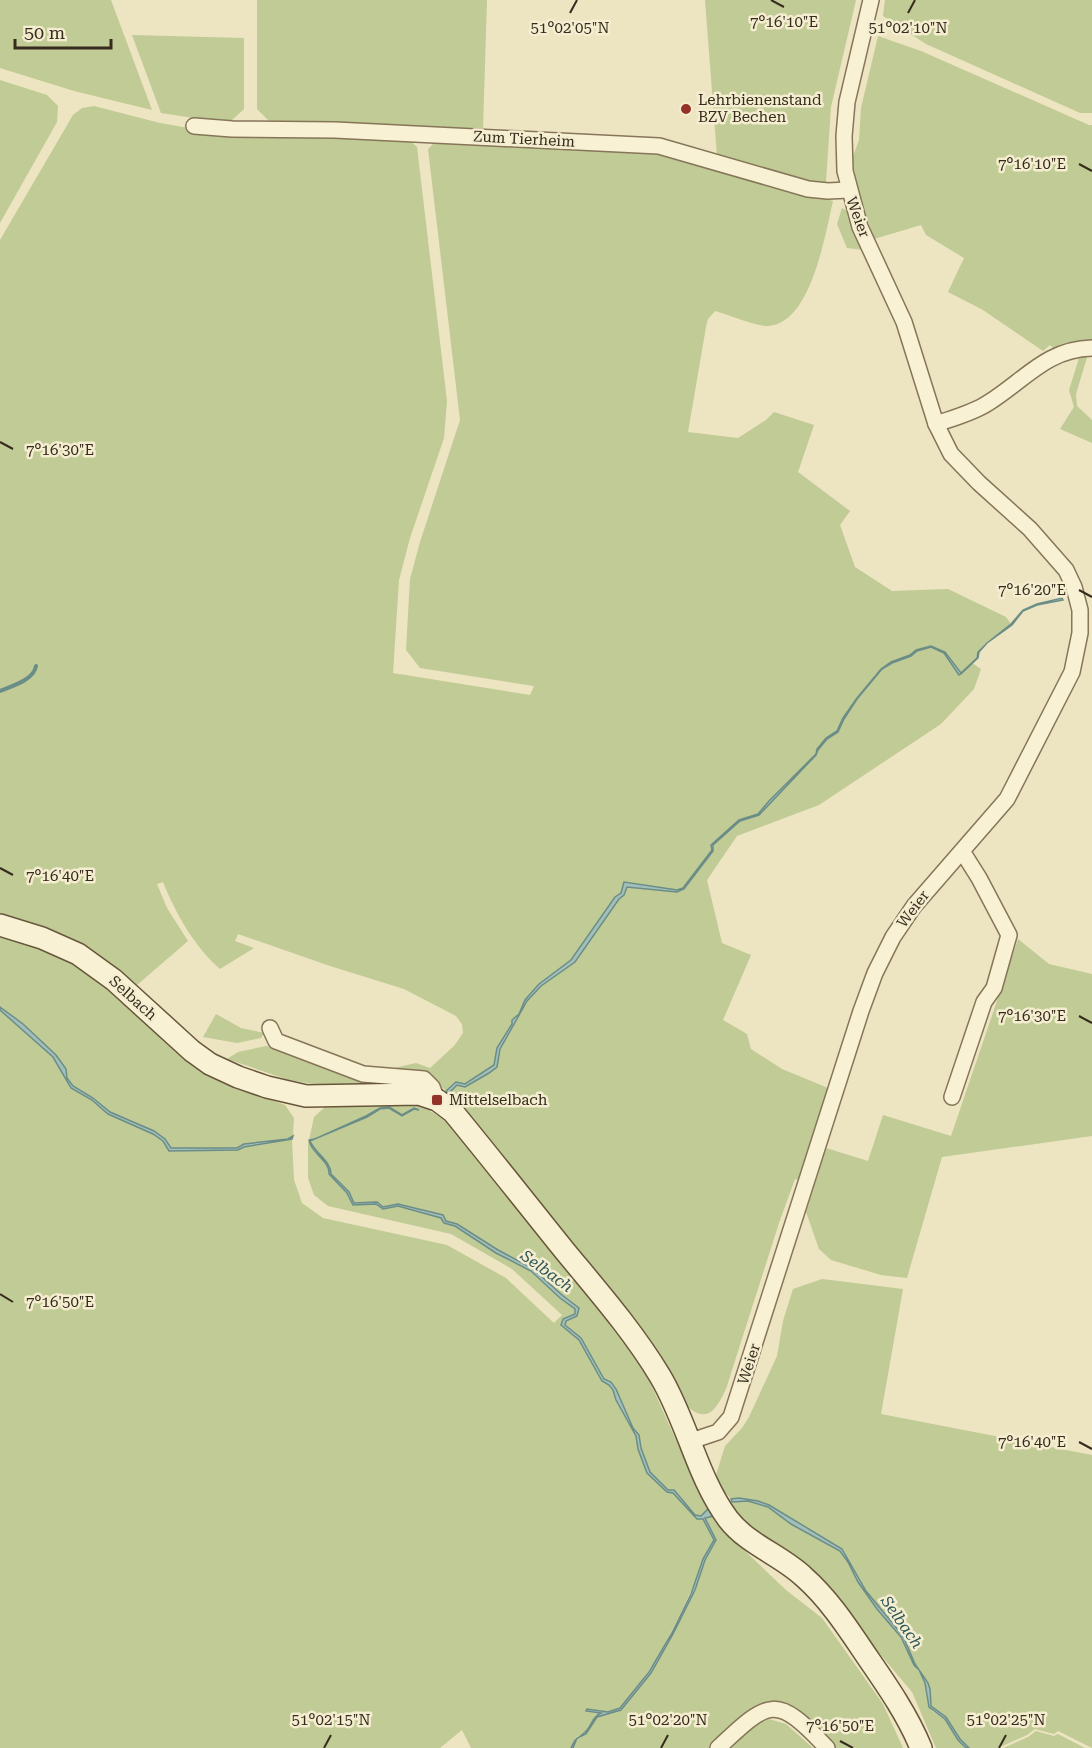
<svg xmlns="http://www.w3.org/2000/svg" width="1092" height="1748" viewBox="0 0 1092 1748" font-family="'Roboto Serif',serif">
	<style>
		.green { fill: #c0cb95; fill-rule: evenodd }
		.water { fill: #a3bfba; stroke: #6b8d88; stroke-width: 1.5 }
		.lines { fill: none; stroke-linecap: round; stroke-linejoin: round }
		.stream { stroke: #6b8d88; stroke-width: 4 }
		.street-casing { stroke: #867559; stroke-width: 18 }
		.secondary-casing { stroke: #68563c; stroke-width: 24 }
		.street { stroke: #f8f1d4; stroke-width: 15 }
		.secondary { stroke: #f8f1d4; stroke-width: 21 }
		.ticks { fill: none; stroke: #362b1d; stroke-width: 2 }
		.poi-dot { fill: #943229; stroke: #f5edd0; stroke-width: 2 }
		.labels { text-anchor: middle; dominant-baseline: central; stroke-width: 5; stroke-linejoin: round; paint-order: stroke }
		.poi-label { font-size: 15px; fill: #362b1d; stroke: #f5edd0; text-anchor: start }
		.street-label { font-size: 15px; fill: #362b1d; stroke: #f5edd0 }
		.water-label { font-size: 16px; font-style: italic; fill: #2c5556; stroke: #f5edd0 }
		.ticks-label { font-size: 15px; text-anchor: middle; fill: #362b1d; stroke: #f5edd0; stroke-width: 5; stroke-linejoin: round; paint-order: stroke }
	</style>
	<rect width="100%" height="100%" fill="#ede4c1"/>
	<g class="green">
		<path d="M0,0H111L152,110L74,91L0,68Z"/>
		<path d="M257,0H487L483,129L271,123L257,109Z"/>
		<path d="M705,0H856L831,107L826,182H804L717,156Z"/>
		<path d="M885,0H1092V113H1080L926,44L883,16Z"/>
		<path d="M132,35L244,38V109L230,122L213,121L161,113Z"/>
		<path d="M878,36L921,51L1089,125H1092V344L1055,350L1050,345L1043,351L983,310L948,292L964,258L926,235L921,225L874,239L858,192L852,159L859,140L861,108Z"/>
		<path d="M0,80L47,95L58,106L57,122L0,223Z"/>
		<path d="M94,106L160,123L212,132L406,137L417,147L447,401L444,438L410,538L399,580L393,673L530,695L534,686L420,668L406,650L410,579L420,542L460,420L428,149L439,138L654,151L683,157L833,201C825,235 811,324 768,326C755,326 729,315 715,311L708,319L706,327L688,432L738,438L766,420L774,412L814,425L798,472L850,511L840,525L855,567L892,591L948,589L1006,617L1011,624C1003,632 991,638 983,646C978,652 978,657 972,663L981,669L974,689L941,724L819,805L737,836L707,880L722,943L751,955L723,1020L747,1034L751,1049L782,1069L828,1088L799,1180L795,1179L779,1223L726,1389C717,1408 708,1424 688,1407L654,1351L448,1094L457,1085L465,1087L496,1067L500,1049L527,1001L540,986L575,962L619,899L624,895L627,886L677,892L684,889L713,851V845L719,838L711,844L712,850L683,888L677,890L624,882L621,893L615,897L571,960L539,984L525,1000L519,1014L497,1048L494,1065L465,1084L456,1082L446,1091L426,1072L381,1071L416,1063L430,1068L454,1046L463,1033L462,1024L456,1016L404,989L330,966L238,934L235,941L254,948L220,969C194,946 176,914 163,882L157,884L167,908L188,941L137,985L84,946L47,928L0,913V692C12,688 36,681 37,665H35C34,680 12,685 0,690V240L73,115L82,108ZM931,646C948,654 950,657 959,674L968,669L959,675L944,653L931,647L917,651L911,656L892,663L882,669L857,699L844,719L838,732L827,739L818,750L816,755L759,815L740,821L731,828L739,820L758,814L769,801L816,754C819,742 830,739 837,730C841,726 842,719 846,714C855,701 876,671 888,664C895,660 903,659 910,655C917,651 922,649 931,646Z"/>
		<path d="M842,208L848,211L864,250L847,248L837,224Z"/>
		<path d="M1088,354L1076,394L1077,406L1092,420V443L1060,429L1074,407L1069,390L1080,355Z"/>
		<path d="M0,933L41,946L75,963L110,988L181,1053L217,1080L285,1105L294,1118L293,1136L288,1139L244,1144L237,1148H171L165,1139L137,1123L110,1112L93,1098L73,1086L67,1078L66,1069L56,1055L23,1024L0,1007Z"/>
		<path d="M1018,939L1049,964L1092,974V1136L942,1157L907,1278L881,1275L831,1260L819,1249L806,1212L826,1148L868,1161L883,1115L951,1136Z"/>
		<path d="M0,1010L53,1057L71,1088L92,1100L108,1114L153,1134L163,1141L170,1151L247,1147L292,1139L294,1180L302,1203L323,1218L447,1245L506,1278L554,1323L562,1315L512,1269L451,1234L328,1206L314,1195L308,1178V1141C313,1153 330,1161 329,1174L347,1193L353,1205L376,1204L383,1209L398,1206L441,1218L444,1223L455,1226L496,1253L531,1271L560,1298L576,1309L575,1314L563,1319L561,1326L579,1340L602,1381L609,1385L613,1390L616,1401L636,1436L638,1449L653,1480L673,1493L697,1519L703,1518L714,1540C690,1592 670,1645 634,1691C629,1696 624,1705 619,1708C609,1713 597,1711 587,1711L603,1713L596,1715L584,1733L576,1737L571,1748H471L462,1730L440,1748H0Z"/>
		<path d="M216,1014L241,1028L264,1033L261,1038L237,1043L203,1037Z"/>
		<path d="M266,1046L284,1048L410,1081L327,1086L289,1080L227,1059L238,1052Z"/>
		<path d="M399,1102L421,1105L444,1120L462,1136L594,1299L640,1360L702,1498L709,1508L705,1514L698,1517L695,1515L674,1490H668L650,1472L641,1448L639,1435L633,1428L615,1389L611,1382L604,1379L581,1338L565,1325L566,1321L577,1316L579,1308L562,1295L532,1268L498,1250L457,1224L446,1221L443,1215L398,1204L383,1207L377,1202L354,1203L349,1192L331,1174C331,1162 315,1152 310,1142C323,1137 382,1107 388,1108C392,1109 397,1113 400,1115L389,1107L380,1108L366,1116L315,1139L309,1140L314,1117L326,1106Z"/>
		<path d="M822,1279L903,1289L881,1414L1092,1455V1748L1058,1731L1054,1734L1035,1729L1027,1735L998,1748H969L960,1739L946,1717L931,1706L930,1689L928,1683L915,1664L903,1636L866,1591L842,1549L769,1505L739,1498L731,1499L722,1489L716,1475L725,1446L742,1428L749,1417L777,1356L783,1321L793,1289Z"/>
		<path d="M739,1500L757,1502L768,1507L791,1524L840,1551L848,1562L858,1582L877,1609L901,1637L914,1665L918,1670L925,1683L928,1702L932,1711L945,1719L958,1740L966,1748H936L912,1692L874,1647L828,1586L808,1567L747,1526L733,1509L732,1502Z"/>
		<path d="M714,1516L723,1530L786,1590L822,1618L883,1704L903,1748H833L796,1710L744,1716L710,1748H573L577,1738L586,1734L597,1717L622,1710L651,1673L673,1634L695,1590L705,1560L716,1540L705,1518Z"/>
		<path d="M769,1719L786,1724L813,1748H726L753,1726Z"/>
		<path d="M1036,1731L1054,1736L1058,1734L1085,1748H1003L1028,1737Z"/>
	</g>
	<g class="water">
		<path d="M1062,598L1063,600L1037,605L1023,611L1012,625L987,643L979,652L978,658L961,674L959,675L944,653L931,647L917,651L911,656L892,663L882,669L857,699L844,719L838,732L827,739L818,750L816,755L759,815L740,821L713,845V851L684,889L677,892L627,887L624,895L619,899L575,962L541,986L527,1001L500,1049L497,1067L489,1073L465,1087L457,1085L448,1094L446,1091L456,1082L465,1084L494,1065L497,1048L512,1024V1020L519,1014L525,1000L539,984L571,960L615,897L621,893L624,882L677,890L683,888L712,850L711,845L739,820L758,814L769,801L816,754L817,749L826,738L837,731L843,718L857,698L881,669L891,662L910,655L916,650L931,646L945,652L961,673L977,658L978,652L987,643L1011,624L1023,610L1037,604Z"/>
		<path d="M0,1007L23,1024L56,1055L66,1069L67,1078L73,1086L93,1098L110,1112L154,1131L165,1139L171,1148H237L244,1144L288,1139L293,1136L292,1139L244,1147L238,1150L169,1151L163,1141L153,1134L108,1114L92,1100L71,1088L53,1057L0,1010Z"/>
		<path d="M389,1107L402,1115L414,1108L419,1110L414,1109L402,1116L389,1108L380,1109L367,1117L310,1141C315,1153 331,1161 331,1174L349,1192L354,1203L377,1202L383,1207L398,1204L443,1215L446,1221L457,1224L498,1250L532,1268L562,1295L579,1308L577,1316L566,1321L565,1325L581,1338L604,1379L611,1382L616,1389L633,1428L639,1435L641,1448L650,1472L668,1490H674L695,1515L701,1516L709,1508L714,1516L705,1518L716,1540L705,1560L695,1590L673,1634L651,1673L621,1710L597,1717L586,1734L577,1738L573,1748H571C576,1737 576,1740 584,1733C592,1727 591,1717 601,1713L586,1711L587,1709L608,1712L620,1708L649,1672L672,1633L691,1594L703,1559L714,1540L703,1519H697L673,1493L667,1492L647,1473L638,1449L636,1436L616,1400L613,1390L609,1385L602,1381L579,1340L561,1325L563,1319L575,1314V1309L560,1298L531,1271L496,1253L455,1226L444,1223L441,1218L398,1206L383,1209L376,1204L353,1205L347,1193L329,1174C330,1160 311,1154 309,1140L315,1139L366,1116L380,1108Z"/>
		<path d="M739,1498L758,1501L769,1505L842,1549L866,1591L903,1636L915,1664L928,1683L930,1689L931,1706L946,1717L960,1739L969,1748H966L958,1740L945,1719L929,1707L925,1683L919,1670L914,1665L901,1637L877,1609L858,1582L848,1562L840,1551L791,1524L768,1507L748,1501L732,1502L731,1499Z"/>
	</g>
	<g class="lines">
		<path class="stream" d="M0,691C12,686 34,680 36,666"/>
		<defs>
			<g id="street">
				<path d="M194,126L232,129L335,130L659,146L808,189L828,191L848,190"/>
				<path d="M936,424C953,418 973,413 988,403C1024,381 1046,349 1092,348"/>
				<path d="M270,1028L276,1041L363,1074L424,1079L432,1087L437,1100"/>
				<path d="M952,1097L984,1002L994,988L1009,935L979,878L962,851"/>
				<path d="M691,1441L718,1432L731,1417L861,1011L875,973L893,937L914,906L1007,799L1072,672L1080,633V610L1074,587L1066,570L1030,529L979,483L951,454L936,424L904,322L860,227L845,171L844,136L847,102L871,0"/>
				<path d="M718,1748C770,1699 776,1694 827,1748"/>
			</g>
			<path id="secondary" d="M0,925L42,938L78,954L114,980L192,1051L210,1064L238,1077L267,1087L306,1096L419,1094L437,1100L453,1112C490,1157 527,1204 564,1250C597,1290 633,1331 660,1376C687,1421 697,1477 728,1519C748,1545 781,1555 804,1577C830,1600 849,1630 868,1658C888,1687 908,1716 921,1748"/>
		</defs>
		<use href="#street" class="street-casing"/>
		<use href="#secondary" class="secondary-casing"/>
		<use href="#street" class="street"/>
		<use href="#secondary" class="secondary"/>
	</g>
	<path class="ticks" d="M771,0L784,7M570,13L577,0M908,13L915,0M1079,164L1092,171M0,442L13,449M1079,590L1092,597M0,868L13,875M1079,1016L1092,1023M0,1294L13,1302M1079,1442L1092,1449M840,1741L853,1748M324,1748L331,1735M661,1748L668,1735M999,1748L1006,1735"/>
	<g class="poi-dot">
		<circle cx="686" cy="109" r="6"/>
		<rect x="431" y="1094" width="12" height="12" rx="3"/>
	</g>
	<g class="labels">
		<g class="poi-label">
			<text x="698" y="100">Lehrbienenstand<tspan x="698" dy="17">BZV Bechen</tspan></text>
			<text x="449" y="1100">Mittelselbach</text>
		</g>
		<g class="street-label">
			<text transform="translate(524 139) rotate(3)">Zum Tierheim</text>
			<text transform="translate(858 217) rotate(70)">Weier</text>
			<text transform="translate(913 909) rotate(-53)">Weier</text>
			<text transform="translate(133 998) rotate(42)">Selbach</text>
			<text transform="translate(749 1364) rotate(-72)">Weier</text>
		</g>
		<g class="water-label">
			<text transform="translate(547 1271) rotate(36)">Selbach</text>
			<text transform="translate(902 1622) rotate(55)">Selbach</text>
		</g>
	</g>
	<g class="ticks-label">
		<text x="784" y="27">7°16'10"E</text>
		<text x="570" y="33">51°02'05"N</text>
		<text x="908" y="33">51°02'10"N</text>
		<text x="1032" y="169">7°16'10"E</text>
		<text x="60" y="455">7°16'30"E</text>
		<text x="1032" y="595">7°16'20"E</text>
		<text x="60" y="881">7°16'40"E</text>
		<text x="1032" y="1021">7°16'30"E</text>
		<text x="60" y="1307">7°16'50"E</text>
		<text x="1032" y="1447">7°16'40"E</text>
		<text x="331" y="1725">51°02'15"N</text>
		<text x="668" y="1725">51°02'20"N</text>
		<text x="1006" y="1725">51°02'25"N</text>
		<text x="840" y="1731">7°16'50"E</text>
	</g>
	<path d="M15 39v9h96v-9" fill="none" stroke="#362b1d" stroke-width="3"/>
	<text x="24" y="39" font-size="18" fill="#362b1d" stroke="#f5edd0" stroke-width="4.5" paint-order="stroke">50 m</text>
</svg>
